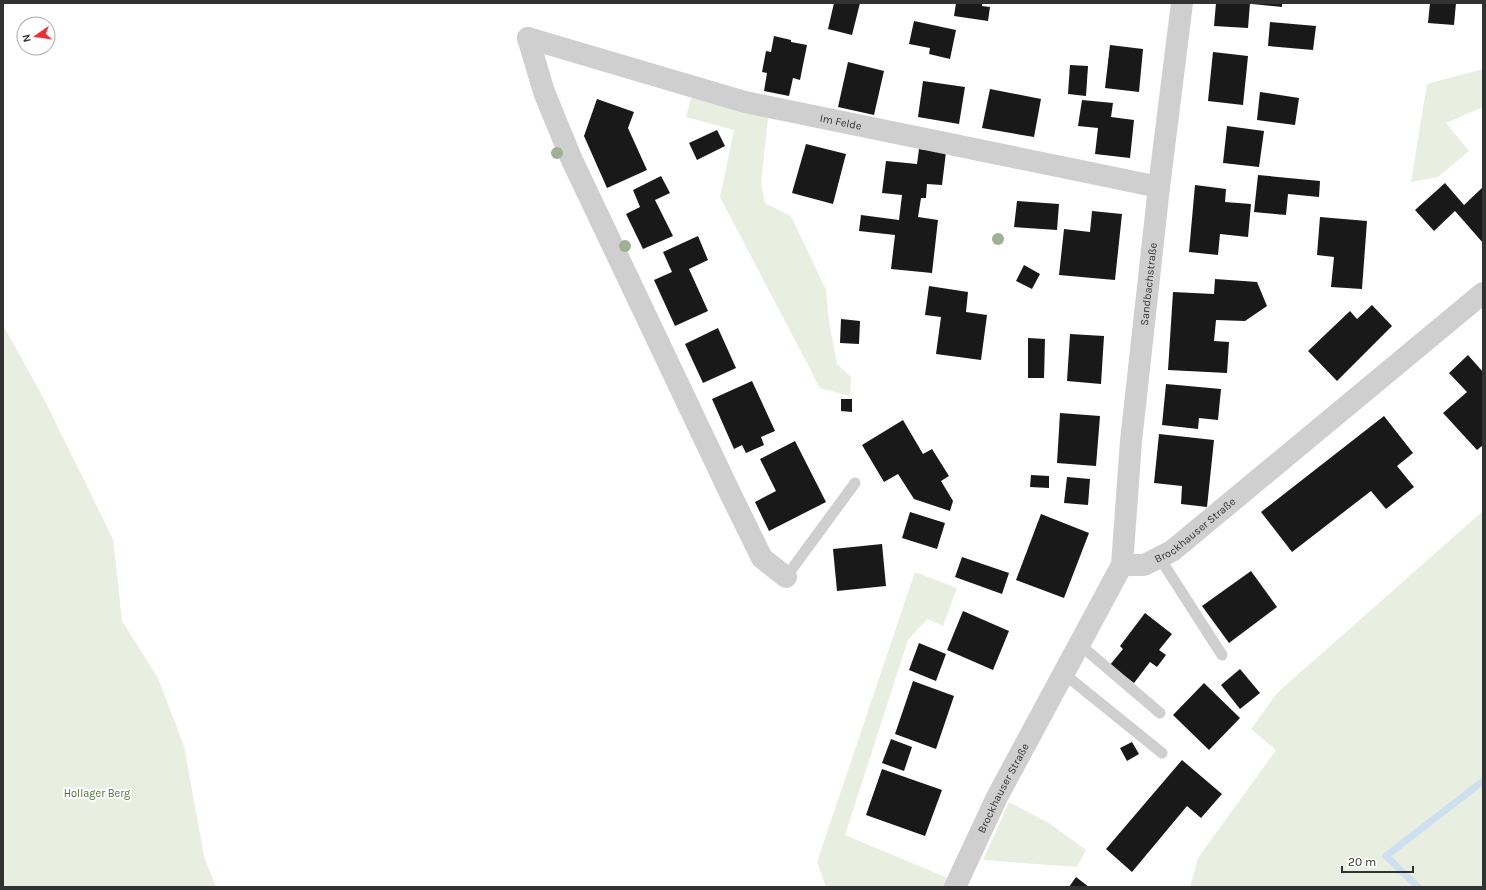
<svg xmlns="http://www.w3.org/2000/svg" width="1486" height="890" viewBox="0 0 1486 890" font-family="Karla,sans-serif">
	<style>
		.green { fill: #e8efe0 }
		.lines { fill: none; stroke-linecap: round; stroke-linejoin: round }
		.stream { stroke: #cce0f0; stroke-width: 7 }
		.building { fill: #191919 }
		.lane { stroke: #cfcfcf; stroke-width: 11 }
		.street { stroke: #cfcfcf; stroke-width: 22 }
		.tree { fill: #a0b193 }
		.labels { text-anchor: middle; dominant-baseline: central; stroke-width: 4; stroke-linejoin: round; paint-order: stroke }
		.street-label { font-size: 11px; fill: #323232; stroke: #fff }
		.park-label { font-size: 11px; fill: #52723b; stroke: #fff }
	</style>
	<rect width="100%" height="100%" fill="#fff"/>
	<g class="green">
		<path d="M1483,69V107L1446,123L1469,151L1438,177L1411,182L1427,84Z"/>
		<path d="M694,87L769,107L761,184L765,203L791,216L826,290L829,322L837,364L851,377L850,396L820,388L720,197L734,130L686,117Z"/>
		<path d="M3,325L44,399L113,539L122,621L158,678L184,746L204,856L216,887H3Z"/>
		<path d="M1483,511V887H1190L1198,858L1276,750L1251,729L1277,693Z"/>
		<path d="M915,572L957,588L943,626L927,619L908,640L845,835L950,879L955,887H826L817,862Z"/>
		<path d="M1009,802L1049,823L1086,850L1077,867L983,860Z"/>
	</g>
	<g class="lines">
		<path class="stream" d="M1418,887L1386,856L1483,781"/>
	</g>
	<g class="building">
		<path d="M834,3H860L852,35L828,29Z"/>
		<path d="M956,3H982V6L990,7L988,21L954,16Z"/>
		<path d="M1216,3H1250L1248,28L1214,26Z"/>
		<path d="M1252,3H1282V7L1252,4Z"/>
		<path d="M1430,3H1456L1454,25L1428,23Z"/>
		<path d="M914,21L956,30L950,59L929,54L930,48L909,44Z"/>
		<path d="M1270,22L1316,26L1313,50L1268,46Z"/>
		<path d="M774,36L791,40V42L807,45L800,80L793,78L789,96L764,91L767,73L762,72L766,51L771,52Z"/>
		<path d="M1110,45L1143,49L1139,92L1105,88Z"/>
		<path d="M1213,52L1248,56L1243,105L1208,101Z"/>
		<path d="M848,62L884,71L874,115L838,107Z"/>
		<path d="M1070,65L1088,66L1086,96L1068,94Z"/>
		<path d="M923,81L965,87L959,124L918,117Z"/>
		<path d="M990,89L1041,99L1034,137L982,128Z"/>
		<path d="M1260,92L1299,98L1295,125L1257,120Z"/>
		<path d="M597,99L634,112L628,128L647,170L607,188L584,136Z"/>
		<path d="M1082,100L1113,103L1111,117L1134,120L1130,158L1095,154L1098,128L1078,126Z"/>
		<path d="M1227,126L1264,131L1259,167L1223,163Z"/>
		<path d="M717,130L725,146L697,160L689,143Z"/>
		<path d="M806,144L846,154L833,204L792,193Z"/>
		<path d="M919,149L946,152L942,185L927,184L926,198H921L918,217L938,220L932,273L891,269L895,235L859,231L861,215L899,220L902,195L882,193L886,161L917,164Z"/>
		<path d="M1258,175L1320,181L1319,197L1288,194L1286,215L1254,212Z"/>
		<path d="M661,176L670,193L655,200L673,236L643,249L626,214L640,207L633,190Z"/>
		<path d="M1445,183L1464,205L1483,187V243L1455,211L1434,231L1415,210Z"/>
		<path d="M1195,185L1226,189L1225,202L1251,204L1248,237L1220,234L1218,255L1189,252Z"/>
		<path d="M1017,201L1059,204L1057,230L1014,227Z"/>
		<path d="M1092,211L1122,214L1115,280L1059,275L1064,229L1090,232Z"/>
		<path d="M1320,217L1367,221L1362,289L1331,287L1334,257L1317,255Z"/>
		<path d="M698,236L708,260L689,269L708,311L675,326L654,280L672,272L663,252Z"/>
		<path d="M1024,265L1040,274L1032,289L1016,281Z"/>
		<path d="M1215,279L1257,282L1267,306L1245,321L1216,320L1214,341L1229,342L1227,373L1168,370L1173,292L1214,294Z"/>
		<path d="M929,286L968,292L966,312L987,315L981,360L936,354L941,317L925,315Z"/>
		<path d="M1372,305L1392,326L1337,381L1308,351L1350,311L1357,319Z"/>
		<path d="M841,319L860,321L859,344L840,343Z"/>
		<path d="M718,328L736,368L703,383L685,344Z"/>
		<path d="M1070,334L1104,336L1101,384L1067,381Z"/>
		<path d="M1028,338L1045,339L1044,378H1028Z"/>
		<path d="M1468,355L1483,372V445L1477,450L1443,413L1467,392L1449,373Z"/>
		<path d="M752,381L775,431L761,437L764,445L746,453L742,445L734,449L712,399Z"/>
		<path d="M1166,384L1221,389L1218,420L1199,418L1198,429L1162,425Z"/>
		<path d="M841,399H852V412L841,411Z"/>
		<path d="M1060,413L1100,416L1096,466L1057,463Z"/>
		<path d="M1384,416L1413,453L1397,466L1414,487L1386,509L1371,491L1292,552L1261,512Z"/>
		<path d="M903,420L923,454L932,449L949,476L941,481L953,501L950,511L914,499L898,474L884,482L862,445Z"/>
		<path d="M1159,434L1214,440L1207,507L1181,504L1182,486L1154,483Z"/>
		<path d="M795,441L826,502L769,531L755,502L776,491L760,459Z"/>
		<path d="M1031,475L1049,476V488L1030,487Z"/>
		<path d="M1067,477L1090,479L1088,505L1064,503Z"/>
		<path d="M910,512L945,523L937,549L902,538Z"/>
		<path d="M1041,514L1089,533L1064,598L1016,580Z"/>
		<path d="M882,544L886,586L837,591L833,549Z"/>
		<path d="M962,557L1009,573L1002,594L955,577Z"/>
		<path d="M1251,571L1277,607L1229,643L1202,606Z"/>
		<path d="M963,611L1009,631L993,670L947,650Z"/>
		<path d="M1145,613L1172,634L1159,650L1166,655L1157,667L1150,662L1134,683L1110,665L1123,649L1120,646Z"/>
		<path d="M919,643L946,654L936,681L909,670Z"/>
		<path d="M1240,669L1260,693L1240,709L1221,685Z"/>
		<path d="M913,681L954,696L936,749L895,734Z"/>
		<path d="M1204,683L1240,718L1209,750L1173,715Z"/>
		<path d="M891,739L912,747L904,771L882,763Z"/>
		<path d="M1132,742L1139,754L1127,761L1120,748Z"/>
		<path d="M1182,760L1222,794L1201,818L1187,806L1132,872L1106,849Z"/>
		<path d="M882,769L942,790L925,836L866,815Z"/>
		<path d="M1076,877L1089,887H1069Z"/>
	</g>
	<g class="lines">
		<g class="lane">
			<path d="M1159,557L1222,655"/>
			<path d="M786,577L855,483"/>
			<path d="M1079,644L1160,713"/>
			<path d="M1063,673L1162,753"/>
		</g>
		<g class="street">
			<path id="s1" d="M528,38L745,102L1159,187"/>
			<path d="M528,38L544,92L571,158L731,495L762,558L786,577"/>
			<path id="s2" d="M1122,565H1144L1172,551L1483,293"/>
			<path id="s3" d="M955,887L997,797L1122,565L1131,441L1159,187L1182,3"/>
		</g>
	</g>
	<g class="tree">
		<circle cx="557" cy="153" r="6"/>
		<circle cx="998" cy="239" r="6"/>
		<circle cx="625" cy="246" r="6"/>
	</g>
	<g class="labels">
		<g class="street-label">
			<text stroke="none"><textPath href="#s1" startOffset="324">Im Felde</textPath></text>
			<text stroke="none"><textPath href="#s3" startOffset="645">Sandbachstraße</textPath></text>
			<text stroke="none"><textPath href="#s2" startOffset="84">Brockhauser Straße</textPath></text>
			<text stroke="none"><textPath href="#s3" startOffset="110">Brockhauser Straße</textPath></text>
		</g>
		<g class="park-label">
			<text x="97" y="793">Hollager Berg</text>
		</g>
	</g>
	<rect width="1486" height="890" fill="none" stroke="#323232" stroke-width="8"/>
	<g transform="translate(36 36) rotate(257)"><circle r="19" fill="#ffffff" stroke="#adadad"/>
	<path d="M0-3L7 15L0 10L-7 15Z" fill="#f12d32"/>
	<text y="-6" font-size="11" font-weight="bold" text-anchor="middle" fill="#323232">N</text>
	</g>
	<path d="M1342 866v6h71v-6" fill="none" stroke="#323232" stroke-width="2"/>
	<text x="1348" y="866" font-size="12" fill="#323232" stroke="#ffffff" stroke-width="3" paint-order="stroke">20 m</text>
</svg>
